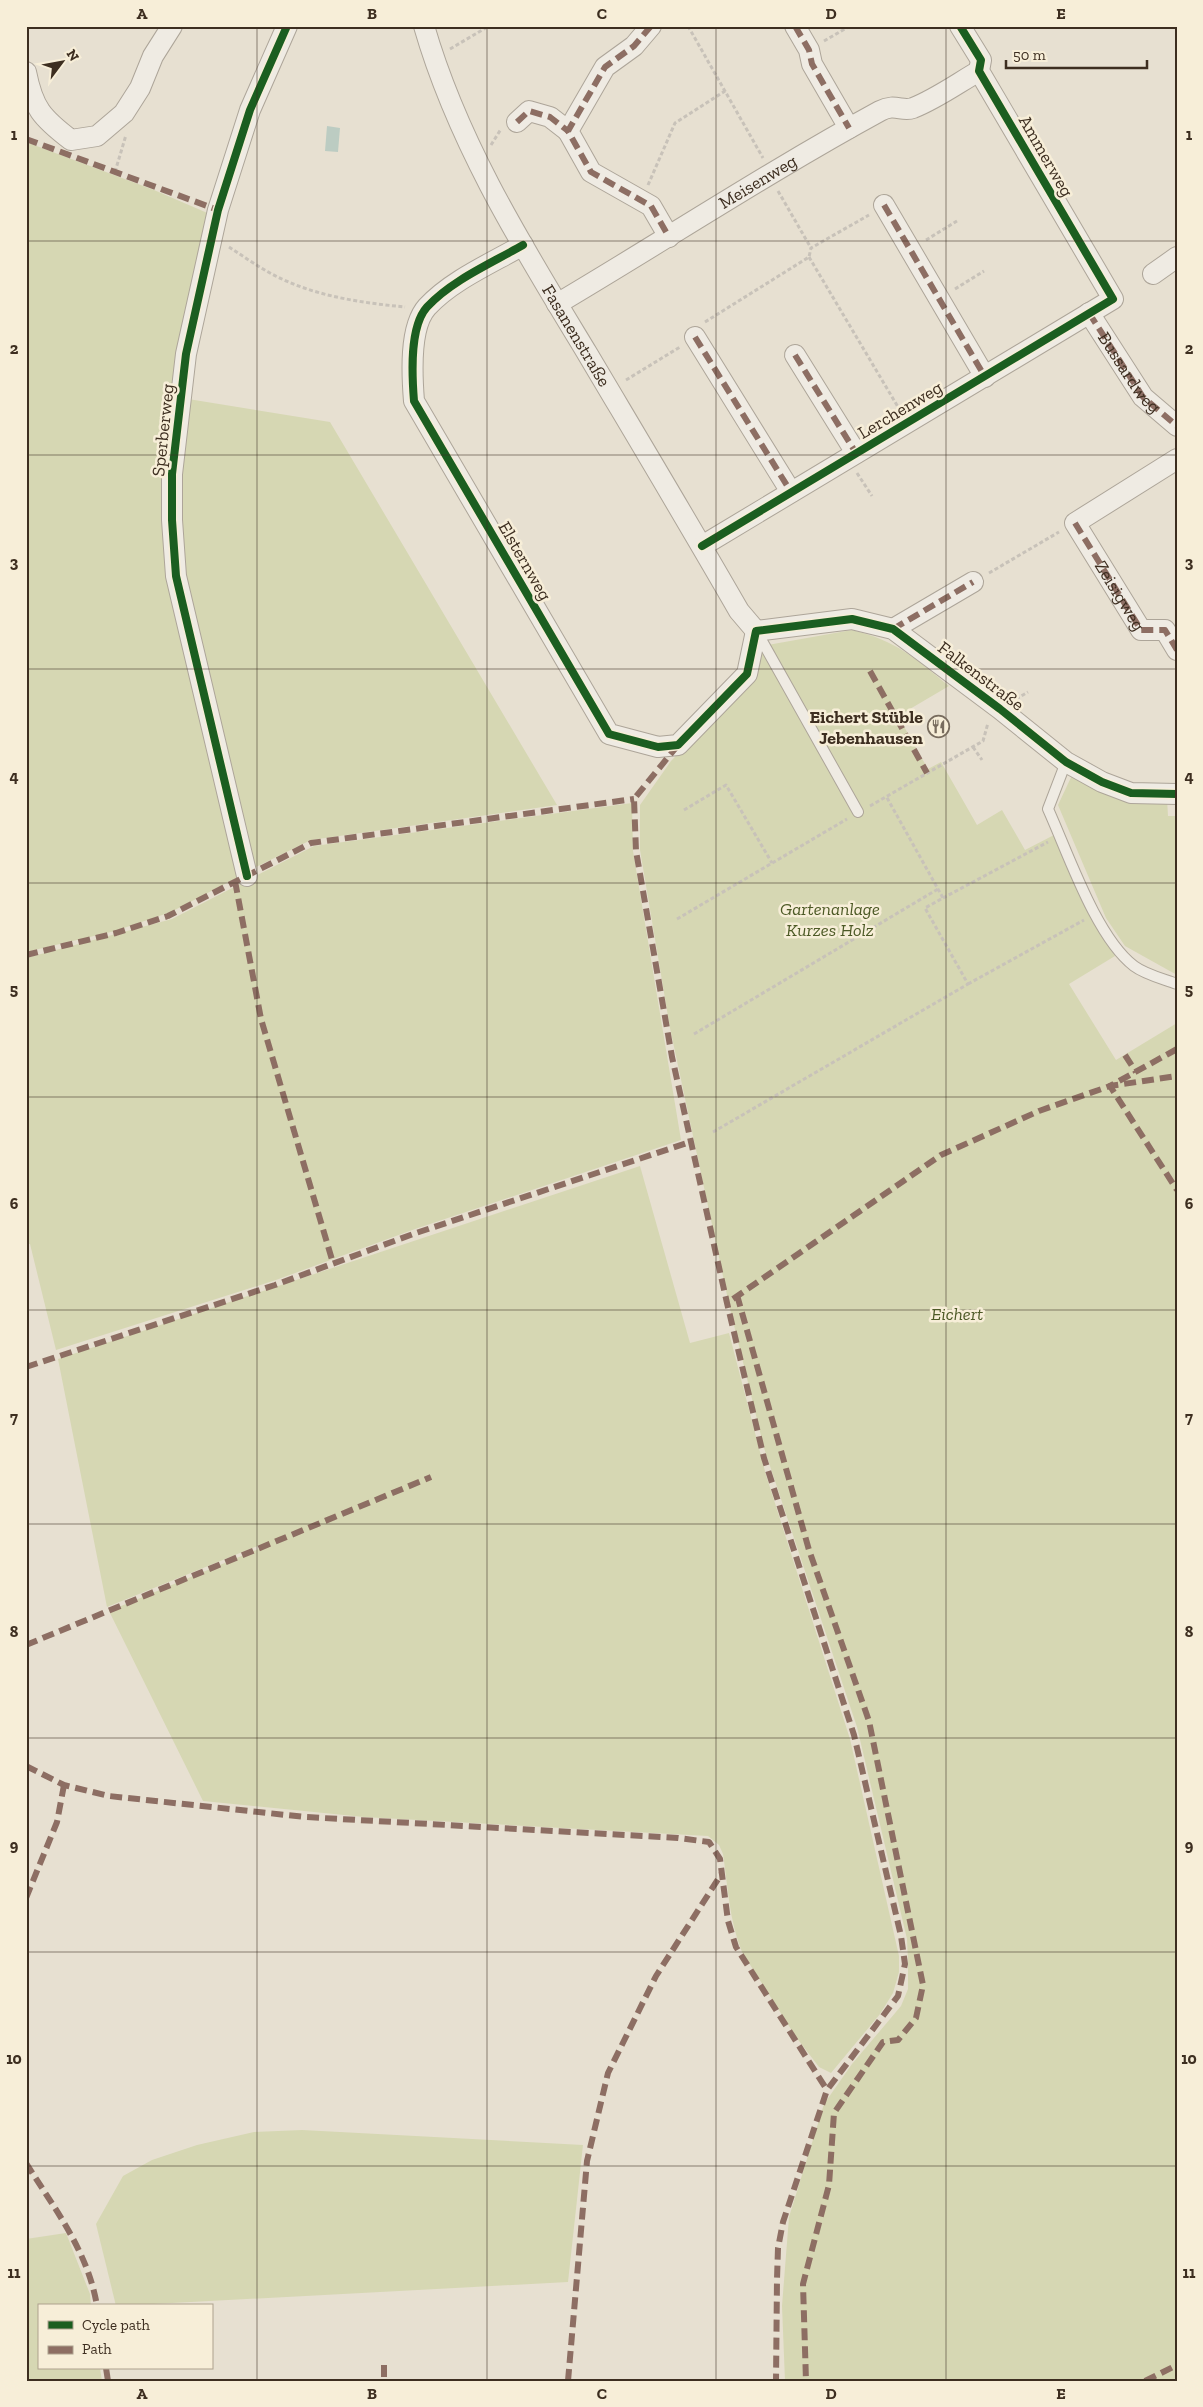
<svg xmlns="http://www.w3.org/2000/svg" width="1203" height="2407" viewBox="0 0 1203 2407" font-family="'Zilla Slab',serif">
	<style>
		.green { fill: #d6d7b3 }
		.water { fill: #bcccc2 }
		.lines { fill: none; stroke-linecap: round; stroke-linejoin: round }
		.lane-casing { stroke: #ada599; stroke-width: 12 }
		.street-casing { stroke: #ada599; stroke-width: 22 }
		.path { stroke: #c8c2b9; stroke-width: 3; stroke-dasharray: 4 2.5; stroke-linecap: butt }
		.lane { stroke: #efebe3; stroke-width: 10 }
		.street { stroke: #efebe3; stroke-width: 20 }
		.quiet { stroke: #8d6e63; stroke-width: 6; stroke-dasharray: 12 6; stroke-linecap: butt }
		.cycleway-casing { stroke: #f7eed8; stroke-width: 11 }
		.cycleway { stroke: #1b5e20; stroke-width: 8 }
		.grid { fill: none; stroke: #3d2e20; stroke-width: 1; stroke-opacity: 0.55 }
		.labels { text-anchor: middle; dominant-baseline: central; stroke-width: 5; stroke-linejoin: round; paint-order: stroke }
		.street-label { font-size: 18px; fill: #3d2e20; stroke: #f7eed8 }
		.poi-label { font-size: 18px; font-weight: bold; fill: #3d2e20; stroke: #f7eed8; text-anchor: end }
		.park-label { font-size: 18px; font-style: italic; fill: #4d5a26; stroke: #f7eed8 }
		.neatline { fill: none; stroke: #3d2e20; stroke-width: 2 }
		.grid-label { font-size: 16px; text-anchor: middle; font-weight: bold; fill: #3d2e20 }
	</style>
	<rect width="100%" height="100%" fill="#e7e0d1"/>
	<g class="green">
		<path d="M26,142L154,190L212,215L171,520L244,874L171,912L115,931L26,952Z"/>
		<path d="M182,398L330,422L557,805L311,840L250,870L179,574Z"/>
		<path d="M852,630C897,641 915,658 949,686L898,716L928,769L941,762L977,825L1002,810L1025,850L1054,835L1091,916L1115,956L1069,984L1116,1060L1177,1023V2381H785L782,2306L789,2217L824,2104L852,2064L901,2006L908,1989V1962L907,1939L857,1727L764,1448L730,1309L670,1028L640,850V805L671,761L753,676L756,647Z"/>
		<path d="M1074,771L1167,799L1168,816H1177V975L1125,946L1106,918L1058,805Z"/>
		<path d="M632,803L633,851L681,1140L415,1229L276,1280L56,1350L30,1244H26V958L172,919L314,846Z"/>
		<path d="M640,1166L690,1343L729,1333L766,1475L850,1739L899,1956V1972L893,1993L880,2014L831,2073L819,2067L796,2037L742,1952C729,1920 728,1887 723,1854L719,1845L708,1836L364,1817L203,1801L109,1611L261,1548L260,1545L107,1607L58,1359Z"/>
		<path d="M302,2130L583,2145L568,2282L116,2306L96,2224L123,2176L152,2160L197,2145L254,2132Z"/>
		<path d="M66,2233L90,2294L91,2306H39V2368H100L102,2381H26V2239Z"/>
	</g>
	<path class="water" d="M327,126L340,128L338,152L325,151Z"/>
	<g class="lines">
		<defs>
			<g id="lane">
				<path d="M757,632L858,812"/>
				<path d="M1066,762L1048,809C1068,853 1096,937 1134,966C1146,975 1164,979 1177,984"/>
			</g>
			<g id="street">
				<path id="s1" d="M424,26C458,144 524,249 587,353C638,439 689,524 739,611L756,631"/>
				<path d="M651,26L634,46L605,67L568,131L591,172L651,206L669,237"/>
				<path d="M795,26L809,50L812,64L849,128"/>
				<path d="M26,72C33,108 42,118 71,140L97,136L124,113L140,88L153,56L172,26"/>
				<path d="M517,122L529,111L550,117L568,131"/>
				<path d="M884,205L985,377"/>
				<path d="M523,245C492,263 452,280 427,307C409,327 412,376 414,401L609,734L658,747L678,745L747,674L756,631"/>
				<path d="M1153,274L1177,257"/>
				<path id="s2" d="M557,304C665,240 770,171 880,111C895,103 902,112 913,108C936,99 958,83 979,71"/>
				<path id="s3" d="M1089,313L1143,397L1177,426"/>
				<path d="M695,337L791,492"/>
				<path d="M795,355L856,453"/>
				<path id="s4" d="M1177,459L1075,523L1141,630H1165L1177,650"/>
				<path d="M702,546L1113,299L979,71L981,60L960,26"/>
				<path d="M893,629L973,582"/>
				<path d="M756,631L852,619L893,629L1000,709L1066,762L1102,782L1131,793L1177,794"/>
				<path d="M247,876L176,576L172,520V474L186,354L218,210L250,110L287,26"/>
			</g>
		</defs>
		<use href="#lane" class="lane-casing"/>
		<use href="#street" class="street-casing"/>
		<g class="path">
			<path d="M688,26L763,158"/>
			<path d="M824,41L850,26"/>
			<path d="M450,49L489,26"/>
			<path d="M491,145L501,129"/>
			<path d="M115,172L126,135"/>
			<path d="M648,185L675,123L725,91"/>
			<path d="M778,191L811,248"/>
			<path d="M926,240L957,221"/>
			<path d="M229,247C246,258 264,271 282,279C320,297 364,303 405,307"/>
			<path d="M809,257L898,407"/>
			<path d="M955,289L984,271"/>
			<path d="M705,322L809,257L811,248L869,215"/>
			<path d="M626,380L680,347"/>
			<path d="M857,473L872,496"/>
			<path d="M989,573L1059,532"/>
			<path d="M1016,699L1028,692"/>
			<path d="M973,747L982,760"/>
			<path d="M870,806L983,741L988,723"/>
			<path d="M684,810L726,785L772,863"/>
			<path d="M943,898L1048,842"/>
			<path d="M677,919L847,819"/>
			<path d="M968,984L1084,920"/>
			<path d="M694,1034L938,889"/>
			<path d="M713,1132L968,984L925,908L943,898L886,796"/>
		</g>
		<use href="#lane" class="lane"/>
		<use href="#street" class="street"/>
		<g class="quiet">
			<path d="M651,26L634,46L605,67L568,131L591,172L651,206L669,237"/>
			<path d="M795,26L809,50L812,64L849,128"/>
			<path d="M517,122L529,111L550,117L568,131"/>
			<path d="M26,139L218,210"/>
			<path d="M884,205L985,377"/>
			<path d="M1089,313L1143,397L1177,426"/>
			<path d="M695,337L791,492"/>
			<path d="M795,355L856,453"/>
			<path d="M1075,523L1141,630H1165L1177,650"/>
			<path d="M893,629L973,582"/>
			<path d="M870,671L927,773"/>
			<path d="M678,745L634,799L636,851L672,1057L727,1303L764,1458L854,1735L901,1936L905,1964L898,1996L827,2090L783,2222L778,2248L777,2279L776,2381"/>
			<path d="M235,881L261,1019L333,1263"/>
			<path d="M26,955L116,933L168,916L311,843L634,799"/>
			<path d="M1177,1049L1110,1086L1177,1190"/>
			<path d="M1125,1055L1136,1072"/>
			<path d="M737,1295L809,1550L869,1721L923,1985L916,2018L898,2040L883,2042L834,2113L829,2185L803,2284L806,2381"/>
			<path d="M733,1299L941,1155L1039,1111L1110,1086L1177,1076"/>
			<path d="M26,1367L275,1285L416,1233L690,1142"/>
			<path d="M26,1645L431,1477"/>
			<path d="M26,1766L64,1785L109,1796L305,1817L678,1838L709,1842L720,1859L728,1921L736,1947L827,2090"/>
			<path d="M26,1898L57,1822L64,1785"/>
			<path d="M26,2163C54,2208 88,2251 97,2306"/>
			<path d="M384,2365V2381"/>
			<path d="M106,2368L108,2381"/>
			<path d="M568,2381L587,2161L608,2073L656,1976L722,1873"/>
			<path d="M1145,2381L1177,2365"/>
		</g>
		<defs>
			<g id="cycleway">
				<path d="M523,245C492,263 452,280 427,307C409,327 412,376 414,401L609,734L658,747L678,745L747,674L756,631L852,619L893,629L1000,709L1066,762L1102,782L1131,793L1177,794"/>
				<path d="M702,546L1113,299L979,71L981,60L960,26"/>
				<path d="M247,876L176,576L172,520V474L186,354L218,210L250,110L287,26"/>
			</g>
		</defs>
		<use href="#cycleway" class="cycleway-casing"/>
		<use href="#cycleway" class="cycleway"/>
	</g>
	<path class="grid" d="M257,26V2381M487,26V2381M716,26V2381M946,26V2381M26,241H1177M26,455H1177M26,669H1177M26,883H1177M26,1097H1177M26,1310H1177M26,1524H1177M26,1738H1177M26,1952H1177M26,2166H1177"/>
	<defs>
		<symbol id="restaurant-ring" viewBox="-11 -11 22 22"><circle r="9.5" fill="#f7eed8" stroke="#786c5e" stroke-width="1.5"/><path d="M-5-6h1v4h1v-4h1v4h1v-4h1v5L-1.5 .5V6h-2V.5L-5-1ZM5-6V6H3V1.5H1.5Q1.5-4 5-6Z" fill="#786c5e"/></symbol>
	</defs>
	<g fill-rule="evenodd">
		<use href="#restaurant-ring" x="926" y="714" width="25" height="25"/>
	</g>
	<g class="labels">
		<g class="street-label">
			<text transform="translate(1046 156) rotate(60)">Ammerweg</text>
			<text stroke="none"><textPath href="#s2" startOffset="235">Meisenweg</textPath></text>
			<text stroke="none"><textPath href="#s1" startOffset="346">Fasanenstraße</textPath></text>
			<text stroke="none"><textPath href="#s3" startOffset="72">Bussardweg</textPath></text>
			<text transform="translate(900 410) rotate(-31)">Lerchenweg</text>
			<text transform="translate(163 430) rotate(-84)">Sperberweg</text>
			<text transform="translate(525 561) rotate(60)">Elsternweg</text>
			<text stroke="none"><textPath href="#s4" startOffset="206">Zeisigweg</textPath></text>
			<text transform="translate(981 676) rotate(37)">Falkenstraße</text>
		</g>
		<g class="poi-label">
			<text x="923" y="717">Eichert Stüble<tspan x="923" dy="21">Jebenhausen</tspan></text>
		</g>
		<g class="park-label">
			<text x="830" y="909">Gartenanlage<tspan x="830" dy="21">Kurzes Holz</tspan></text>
			<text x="957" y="1314">Eichert</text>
		</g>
	</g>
	<rect width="1203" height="2407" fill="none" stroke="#f7eed8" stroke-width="55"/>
	<rect x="38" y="2304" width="175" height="65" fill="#f7eed8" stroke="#ada18e"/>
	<rect x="48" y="2321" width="25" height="8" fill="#1b5e20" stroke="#ada18e"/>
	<text x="82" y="2330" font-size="15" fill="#3d2e20">Cycle path</text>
	<rect x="48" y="2346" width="25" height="8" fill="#8d6e63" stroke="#ada18e"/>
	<text x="82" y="2354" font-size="15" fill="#3d2e20">Path</text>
	<g transform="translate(62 62) rotate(58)" stroke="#f7eed8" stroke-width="4" paint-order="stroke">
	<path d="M0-4L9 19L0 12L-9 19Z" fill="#3d2e20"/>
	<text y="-8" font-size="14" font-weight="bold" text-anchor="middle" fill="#3d2e20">N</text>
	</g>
	<path d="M1006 60v8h141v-8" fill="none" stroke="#3d2e20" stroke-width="2.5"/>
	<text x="1013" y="60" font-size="15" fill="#3d2e20" stroke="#f7eed8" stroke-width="4" paint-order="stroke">50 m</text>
	<rect x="28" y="28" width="1148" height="2352" class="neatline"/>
	<g class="grid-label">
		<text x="142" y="19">A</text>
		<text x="372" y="19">B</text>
		<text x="602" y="19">C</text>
		<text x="831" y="19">D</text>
		<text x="1061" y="19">E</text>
		<text x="14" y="140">1</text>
		<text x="1189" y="140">1</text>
		<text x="14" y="354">2</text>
		<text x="1189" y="354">2</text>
		<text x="14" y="568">3</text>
		<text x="1189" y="568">3</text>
		<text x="14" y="782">4</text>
		<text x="1189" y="782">4</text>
		<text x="14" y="995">5</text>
		<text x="1189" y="995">5</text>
		<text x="14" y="1209">6</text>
		<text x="1189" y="1209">6</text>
		<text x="14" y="1423">7</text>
		<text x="1189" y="1423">7</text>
		<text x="14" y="1637">8</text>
		<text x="1189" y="1637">8</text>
		<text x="14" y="1851">9</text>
		<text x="1189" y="1851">9</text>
		<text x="14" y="2064">10</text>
		<text x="1189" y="2064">10</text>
		<text x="14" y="2278">11</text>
		<text x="1189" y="2278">11</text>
		<text x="142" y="2399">A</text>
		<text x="372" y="2399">B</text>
		<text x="602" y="2399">C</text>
		<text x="831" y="2399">D</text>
		<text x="1061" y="2399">E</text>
	</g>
</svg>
